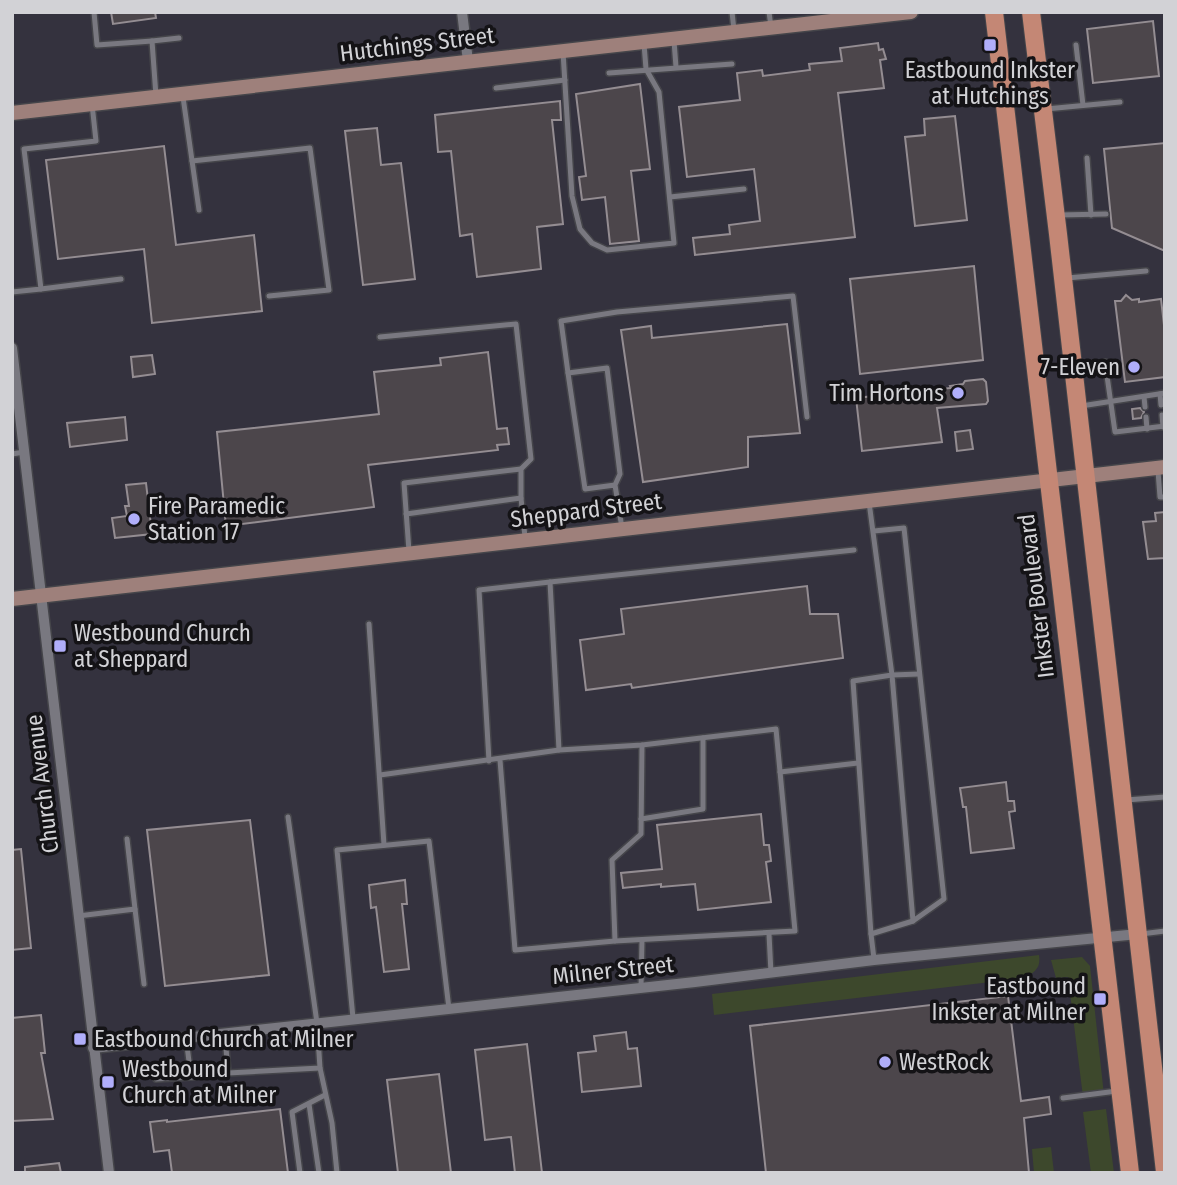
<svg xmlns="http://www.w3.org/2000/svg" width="1177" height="1185" viewBox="0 0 1177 1185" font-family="'Fira Sans Condensed',sans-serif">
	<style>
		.built { fill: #34323e }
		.green { fill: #3d482c }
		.building { fill: #4c464b; stroke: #948d92; stroke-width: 2 }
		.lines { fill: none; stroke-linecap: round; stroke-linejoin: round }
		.lane-casing { stroke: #45454a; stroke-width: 8 }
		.street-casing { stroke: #45454a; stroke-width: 13 }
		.secondary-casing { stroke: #45454a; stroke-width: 17 }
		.primary-casing { stroke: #45454a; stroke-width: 20 }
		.lane { stroke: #797880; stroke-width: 5 }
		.street { stroke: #797880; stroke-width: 10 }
		.secondary { stroke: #9e807b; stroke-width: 14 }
		.primary { stroke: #c48775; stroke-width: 18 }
		.poi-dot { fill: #b0aefa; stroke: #141316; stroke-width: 2.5 }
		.labels { text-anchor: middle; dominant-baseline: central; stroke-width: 7; stroke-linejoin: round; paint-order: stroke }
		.street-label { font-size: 23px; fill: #d2d2d6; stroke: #141316 }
		.poi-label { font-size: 23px; fill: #d2d2d6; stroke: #141316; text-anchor: start }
	</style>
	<rect width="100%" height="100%" fill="#2b2a31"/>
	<rect class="built" x="12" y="12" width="1153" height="1161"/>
	<g class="green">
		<path d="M1039,955C1041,968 1035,972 1025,978L714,1015L712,994Z"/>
		<path d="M1082,957L1090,966L1104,1095L1083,1097L1068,977L1056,978L1051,960Z"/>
		<path d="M1106,1109L1114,1173H1091L1083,1112Z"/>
		<path d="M1051,1147L1054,1173H1034L1032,1149Z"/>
	</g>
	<g class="building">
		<path d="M111,12H155L156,18L113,24Z"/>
		<path d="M1153,21L1159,76L1093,83L1087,29Z"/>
		<path d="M878,43L879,50L883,49L886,59L880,60L884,88L838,93L855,237L695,255L693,238L730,234L729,225L760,221L754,169L687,177L679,107L740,100L737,73L762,70L763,76L810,70L809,64L842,61L840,48Z"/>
		<path d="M640,84L650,169L631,171L639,241L610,244L605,197L582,200L579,177L586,176L576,94Z"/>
		<path d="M560,101L561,120H552L563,224L537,227L541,269L477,277L472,234L460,236L451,151L438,152L435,115Z"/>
		<path d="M955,116L967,220L915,226L905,137L925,135L924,119Z"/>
		<path d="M377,128L381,165L401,163L415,279L363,285L345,131Z"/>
		<path d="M1165,143V251L1112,228L1104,149Z"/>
		<path d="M164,146L176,245L254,235L262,311L152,323L144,249L58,259L46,160Z"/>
		<path d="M974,266L983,360L860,374L850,279Z"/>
		<path d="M1126,295L1132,300L1139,299V302L1161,299L1165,334V377L1125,382L1115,301H1121Z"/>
		<path d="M787,324L800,433L748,437V467L643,482L621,330L651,326L652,338Z"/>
		<path d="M488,352L497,429L507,428L509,444L497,445L498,450L368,465L374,507L226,526L217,432L379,414L374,372L441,365L440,358Z"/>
		<path d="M152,355L155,374L133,377L131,357Z"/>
		<path d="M983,379L986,382L988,401L986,404L937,408L942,442L862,451L856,398L951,388L950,386L963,384L965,381Z"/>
		<path d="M1140,408L1144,412L1141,418L1133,419L1132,409Z"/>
		<path d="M125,417L127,440L70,447L67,423Z"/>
		<path d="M970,430L973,449L957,451L955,432Z"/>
		<path d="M146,483L152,534L115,538L112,518L127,516L125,506H129L126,485Z"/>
		<path d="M1165,512V558L1148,559L1143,522L1156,521L1155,513Z"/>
		<path d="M807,586L810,614H838L843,658L632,688L631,684L586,690L580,640L624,634L621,609Z"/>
		<path d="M1006,782L1008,801H1014L1015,811L1009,812L1014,848L971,853L966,807H963L960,788Z"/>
		<path d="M761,814L764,845H769L771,861L766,862L771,902L698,910L695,884L661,887V884L623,888L621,873L662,869L657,825Z"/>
		<path d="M250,820L269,975L165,986L147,830Z"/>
		<path d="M21,849L31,948L12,950V850Z"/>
		<path d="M405,880L407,904H402L409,969L384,972L376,907L371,908L369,885Z"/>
		<path d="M1008,996L1021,1101L1049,1097L1051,1114L1024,1118L1029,1173H766L750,1026Z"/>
		<path d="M41,1015L45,1053H41L53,1119L12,1121V1018Z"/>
		<path d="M626,1032L628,1049L637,1048L641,1086L582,1092L578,1053L596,1051L594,1036Z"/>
		<path d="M527,1044L542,1173H515L511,1137L485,1140L475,1050Z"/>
		<path d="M439,1074L451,1173H398L387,1080Z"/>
		<path d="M280,1109L288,1173H172L169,1150L154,1152L150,1122L167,1120V1122Z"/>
		<path d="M59,1163L61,1173H25V1167Z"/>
	</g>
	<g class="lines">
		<defs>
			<g id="lane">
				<path d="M94,12L97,45L152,41L156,96"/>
				<path d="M732,12L734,30"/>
				<path d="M769,12L771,27"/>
				<path d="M152,41L179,38"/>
				<path d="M674,41L676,67"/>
				<path d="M1076,45L1083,105"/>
				<path d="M563,52L572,196L580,229L592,243L607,250L674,243L659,92L646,69L644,44"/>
				<path d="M609,73L732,64"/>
				<path d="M496,88L565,80"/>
				<path d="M183,97L199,210"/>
				<path d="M1046,109L1120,102"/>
				<path d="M1087,158L1091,215"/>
				<path d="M192,161L310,148L329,290L269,296"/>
				<path d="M670,197L744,189"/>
				<path d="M1059,215L1106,214"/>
				<path d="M1067,278L1146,271"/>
				<path d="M41,289L121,279"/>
				<path d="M12,292L41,289L24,149L96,141L92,104"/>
				<path d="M380,337L516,324L531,459L521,469V498L525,537"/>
				<path d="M1105,362L1115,432L1165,426"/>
				<path d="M568,373L561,321L617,312L793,296L807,417"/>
				<path d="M1160,394L1161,405"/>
				<path d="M1144,397L1145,407"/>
				<path d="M1081,406L1165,393"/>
				<path d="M1162,415L1163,427"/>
				<path d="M1146,417L1147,429"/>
				<path d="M12,454L24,452"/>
				<path d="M1158,471L1160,497H1165"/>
				<path d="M615,485L585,489L568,373L607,368L620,474L615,485L622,528"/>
				<path d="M869,502L892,675L853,681L871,934L913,921L944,899L904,528L874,531"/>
				<path d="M406,514L521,498"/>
				<path d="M409,551L404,483L521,469"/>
				<path d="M369,624L384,845"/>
				<path d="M559,750L550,582L854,550"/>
				<path d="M489,761L479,590L550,582"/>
				<path d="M780,772L858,763"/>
				<path d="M380,775L559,750L642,745L776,729L795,931L615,941L515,950L500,760"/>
				<path d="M1126,800L1165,797"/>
				<path d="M641,819L703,809V738"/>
				<path d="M127,839L135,909"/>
				<path d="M78,916L135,909L144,984"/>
				<path d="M913,921L892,675L919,674"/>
				<path d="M769,934L771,973"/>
				<path d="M871,934L874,959"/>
				<path d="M1141,934L1165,931"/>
				<path d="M615,941L612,860L641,834L642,745"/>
				<path d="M641,988L642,940"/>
				<path d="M353,1018L337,850L429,841L449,1009"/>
				<path d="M186,1038L191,1077L228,1073L225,1035"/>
				<path d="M320,1068L332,1123L337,1173"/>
				<path d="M228,1073L320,1068L317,1023L288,817"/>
				<path d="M156,1079L191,1077"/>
				<path d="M1063,1098L1117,1091"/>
				<path d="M309,1104L319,1173"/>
				<path d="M300,1173L292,1112L325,1095"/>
			</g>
			<g id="street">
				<path d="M462,12L468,61"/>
				<path d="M12,348L109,1173"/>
				<path d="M93,1048L695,982L874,960L1138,934"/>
			</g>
			<g id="secondary">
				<path d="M12,113L911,12"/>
				<path d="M12,599L1165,467"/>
			</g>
			<g id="primary">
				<path d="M994,12L1130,1173"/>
				<path d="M1031,12L1058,234L1165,1172"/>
			</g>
		</defs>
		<use href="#lane" class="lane-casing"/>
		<use href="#street" class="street-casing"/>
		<use href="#secondary" class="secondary-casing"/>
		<use href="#primary" class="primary-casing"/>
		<use href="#lane" class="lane"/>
		<use href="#street" class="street"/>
		<use href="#secondary" class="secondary"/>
		<use href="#primary" class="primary"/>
	</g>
	<g class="poi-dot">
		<rect x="983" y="38" width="14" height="14" rx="3.5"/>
		<circle cx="1134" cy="367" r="7"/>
		<circle cx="958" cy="393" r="7"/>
		<circle cx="134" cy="519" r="7"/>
		<rect x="53" y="639" width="14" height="14" rx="3.5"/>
		<rect x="1093" y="992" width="14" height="14" rx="3.5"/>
		<rect x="73" y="1032" width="14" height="14" rx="3.5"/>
		<circle cx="885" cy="1062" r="7"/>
		<rect x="101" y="1075" width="14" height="14" rx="3.5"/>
	</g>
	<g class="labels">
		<g class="street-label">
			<text transform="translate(417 44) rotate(-7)">Hutchings Street</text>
			<text transform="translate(586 510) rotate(-7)">Sheppard Street</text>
			<text transform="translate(1036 596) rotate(-97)">Inkster Boulevard</text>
			<text transform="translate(42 784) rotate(-97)">Church Avenue</text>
			<text transform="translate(613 970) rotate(-6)">Milner Street</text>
		</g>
		<g class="poi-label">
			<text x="990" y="70" text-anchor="middle">Eastbound Inkster<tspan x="990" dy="26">at Hutchings</tspan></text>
			<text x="1120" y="367" text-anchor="end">7-Eleven</text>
			<text x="944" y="393" text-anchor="end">Tim Hortons</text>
			<text x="148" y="506">Fire Paramedic<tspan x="148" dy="26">Station 17</tspan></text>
			<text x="74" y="633">Westbound Church<tspan x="74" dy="26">at Sheppard</tspan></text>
			<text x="1086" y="986" text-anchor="end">Eastbound<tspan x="1086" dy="26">Inkster at Milner</tspan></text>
			<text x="94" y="1039">Eastbound Church at Milner</text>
			<text x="899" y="1062">WestRock</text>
			<text x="122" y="1069">Westbound<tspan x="122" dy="26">Church at Milner</tspan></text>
		</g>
	</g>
	<rect width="1177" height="1185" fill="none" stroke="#d2d2d6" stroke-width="28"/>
</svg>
